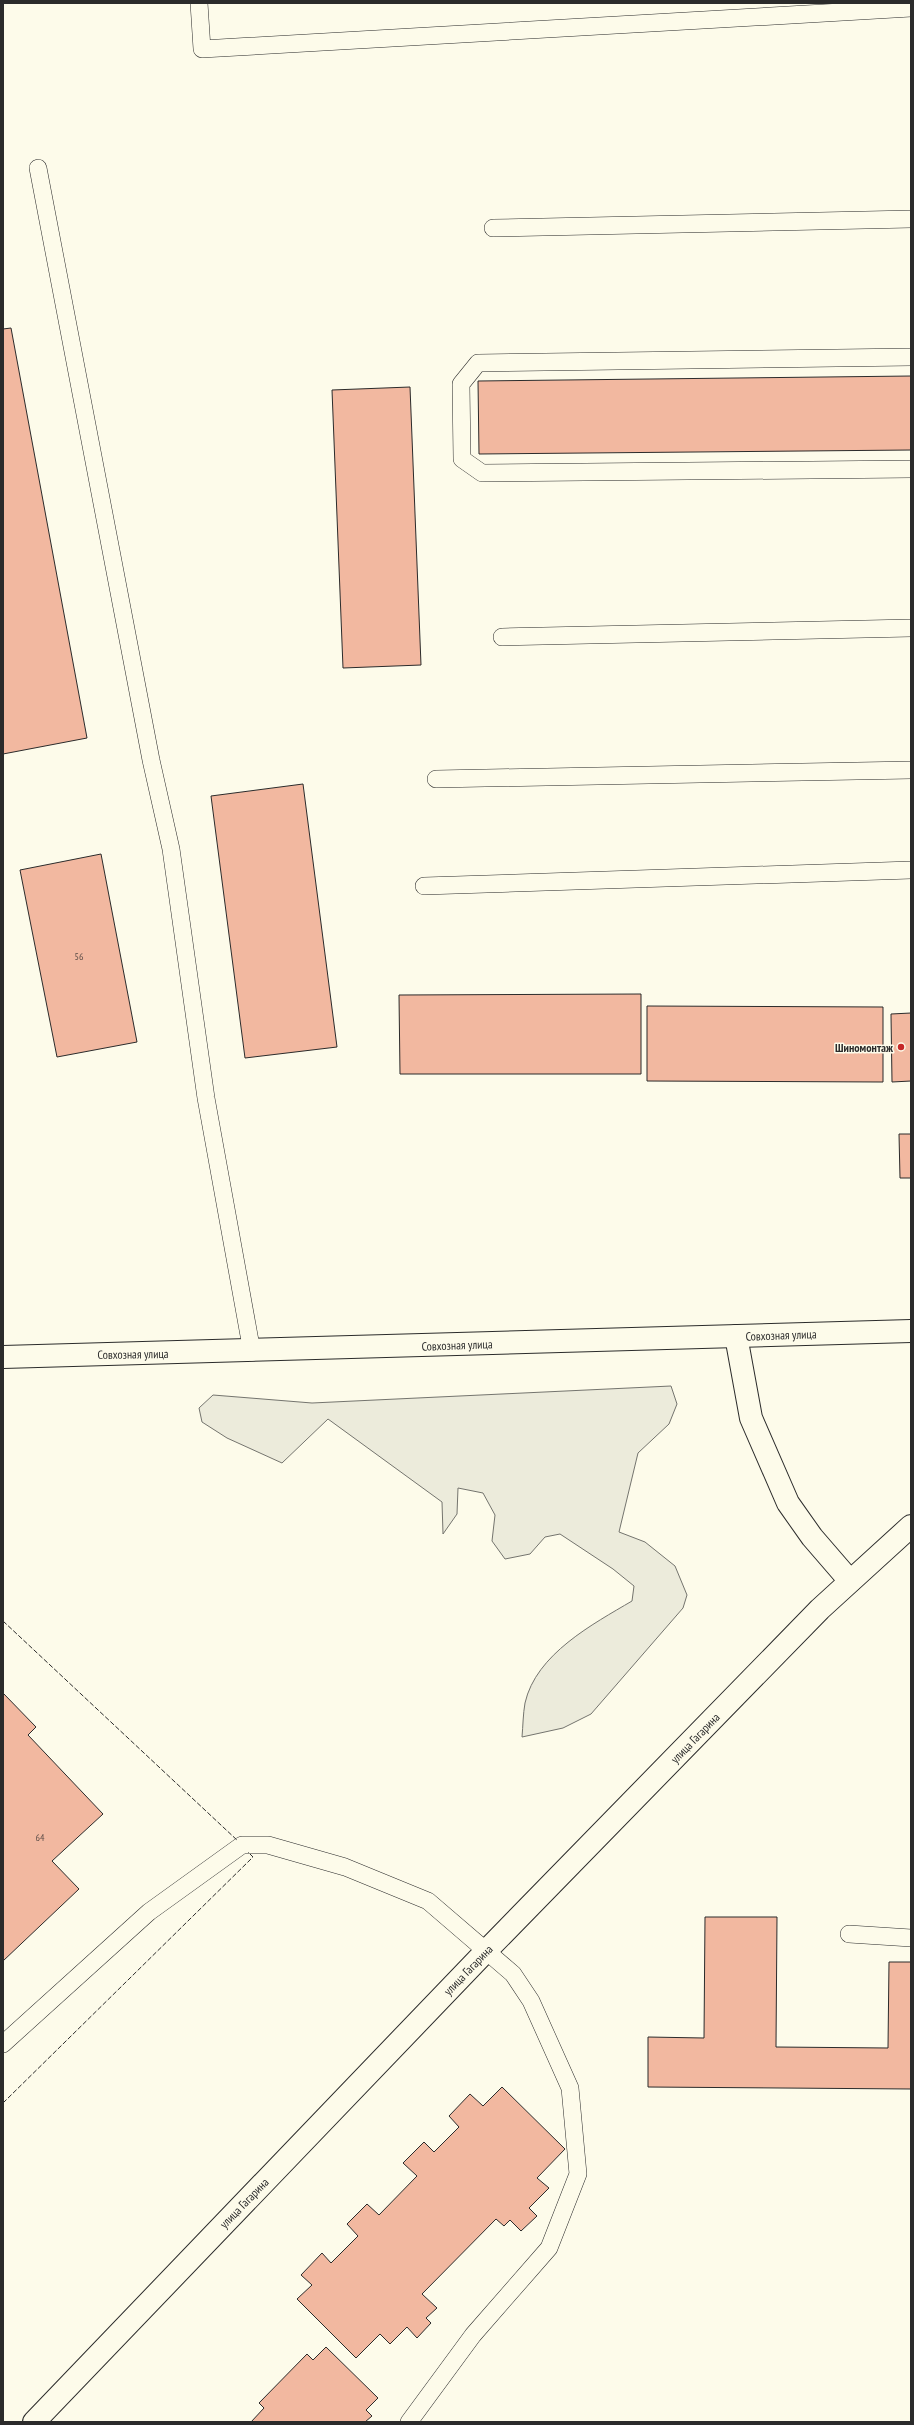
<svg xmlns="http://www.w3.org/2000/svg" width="914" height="2425" viewBox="0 0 914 2425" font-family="'PT Sans Narrow',sans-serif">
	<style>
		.green { fill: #ecebdb; stroke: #74746e }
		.building { fill: #f2b8a0; stroke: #2b2b2b }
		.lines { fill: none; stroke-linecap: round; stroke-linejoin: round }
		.lane-casing { stroke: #2b2b2b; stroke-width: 18 }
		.street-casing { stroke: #2b2b2b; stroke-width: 24 }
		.secondary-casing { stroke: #2b2b2b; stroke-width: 24 }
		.lane { stroke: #fdfbea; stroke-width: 17 }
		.street { stroke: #fdfbea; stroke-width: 22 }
		.secondary { stroke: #fdfbea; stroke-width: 22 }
		.fence { stroke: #2b2b2b; stroke-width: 1; stroke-dasharray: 5 2; stroke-linecap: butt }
		.poi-dot { fill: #c62828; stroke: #fdfbea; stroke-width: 1.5 }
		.labels { text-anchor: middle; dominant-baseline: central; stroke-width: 3; stroke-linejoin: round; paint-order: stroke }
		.number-label { font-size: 10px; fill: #5d4e48 }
		.poi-label { font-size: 12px; font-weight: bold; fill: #2b2b2b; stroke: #fdfbea; text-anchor: end }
		.street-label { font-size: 12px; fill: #2b2b2b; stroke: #fdfbea }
	</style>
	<rect width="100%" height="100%" fill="#fdfbea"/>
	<path class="green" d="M671,1386L677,1404L669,1424L638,1453L619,1532L645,1542L675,1566L687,1595L683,1608L591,1714L563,1728L522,1737C523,1726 523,1714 525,1703C536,1654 593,1624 632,1601L634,1586L613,1569L560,1534L545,1537L530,1554L505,1559L492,1541L495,1515L483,1493L458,1488L457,1514L443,1534L442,1502L328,1419L282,1463L227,1438L202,1422L199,1408L213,1395L312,1403Z"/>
	<g class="building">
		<path d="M11,328L87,738L3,754V329Z"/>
		<path d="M911,376V450L479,454L478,381Z"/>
		<path d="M410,387L421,665L343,668L332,390Z"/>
		<path d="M303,784L337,1047L245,1058L211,796Z"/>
		<path d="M101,854L137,1042L57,1057L20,870Z"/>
		<path d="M641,994V1074H400L399,995Z"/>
		<path d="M647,1006L883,1007V1082L647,1081Z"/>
		<path d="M911,1013V1081L892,1082L891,1014Z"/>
		<path d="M899,1134H911V1178H900Z"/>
		<path d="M3,1693L36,1727L28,1735L103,1814L52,1861L79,1889L3,1961Z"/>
		<path d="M705,1917H777L776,2047L888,2048L889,1962H911V2089L648,2087V2037L704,2038Z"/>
		<path d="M502,2087L565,2149L537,2178L549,2188L529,2208L537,2216L521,2231L510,2220L504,2226L496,2219L422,2294L437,2308L426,2318L431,2323L417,2338L407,2327L390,2344L380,2334L356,2358L297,2299L312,2285L301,2275L322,2253L331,2263L358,2236L347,2224L367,2204L379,2215L417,2176L403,2163L424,2142L434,2152L459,2127L449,2116L470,2094L483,2106Z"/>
		<path d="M326,2347L378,2398L366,2410L372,2416L365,2422H251L264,2408L259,2403L307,2354L313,2360Z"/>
	</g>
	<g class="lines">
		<defs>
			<g id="lane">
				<path d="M199,3L202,49L911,8"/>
				<path d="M38,168L151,760L171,849L206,1098L252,1352"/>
				<path d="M493,228L911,219"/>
				<path d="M911,357L478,363L461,384L462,459L482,473L911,469"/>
				<path d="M502,637L911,628"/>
				<path d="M436,779L911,770"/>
				<path d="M424,886L911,870"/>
				<path d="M849,1934L911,1938"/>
				<path d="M3,2044L149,1912L242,1845H268L345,1867L428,1901L513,1974L531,2001L570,2088L578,2174L549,2248L473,2335L409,2422"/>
			</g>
			<g id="street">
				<path d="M736,1336L751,1418L788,1503L812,1537L850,1581"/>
				<path d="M3,1357L911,1331"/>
			</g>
			<path id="secondary" d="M34,2422L487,1950L820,1609L911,1526"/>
		</defs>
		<use href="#lane" class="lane-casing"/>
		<use href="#street" class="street-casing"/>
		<use href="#secondary" class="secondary-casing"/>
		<use href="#lane" class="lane"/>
		<use href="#street" class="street"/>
		<use href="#secondary" class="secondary"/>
		<g class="fence">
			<path d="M3,1621L238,1841"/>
			<path d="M3,2103L253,1857L248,1852"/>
		</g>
	</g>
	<circle class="poi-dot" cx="901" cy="1047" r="4"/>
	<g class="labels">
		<g class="number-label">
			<text x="79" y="956">56</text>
			<text x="40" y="1837">64</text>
		</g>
		<g class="poi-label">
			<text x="893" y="1047">Шиномонтаж</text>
		</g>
		<g class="street-label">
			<text transform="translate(781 1335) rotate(-2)">Совхозная улица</text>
			<text transform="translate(457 1345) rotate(-2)">Совхозная улица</text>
			<text transform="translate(133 1354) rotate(-1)">Совхозная улица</text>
			<text transform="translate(695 1738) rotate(-46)">улица Гагарина</text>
			<text transform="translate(468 1970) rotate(-46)">улица Гагарина</text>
			<text transform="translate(244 2203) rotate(-46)">улица Гагарина</text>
		</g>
	</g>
	<rect width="914" height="2425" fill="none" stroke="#2b2b2b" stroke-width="8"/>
</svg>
